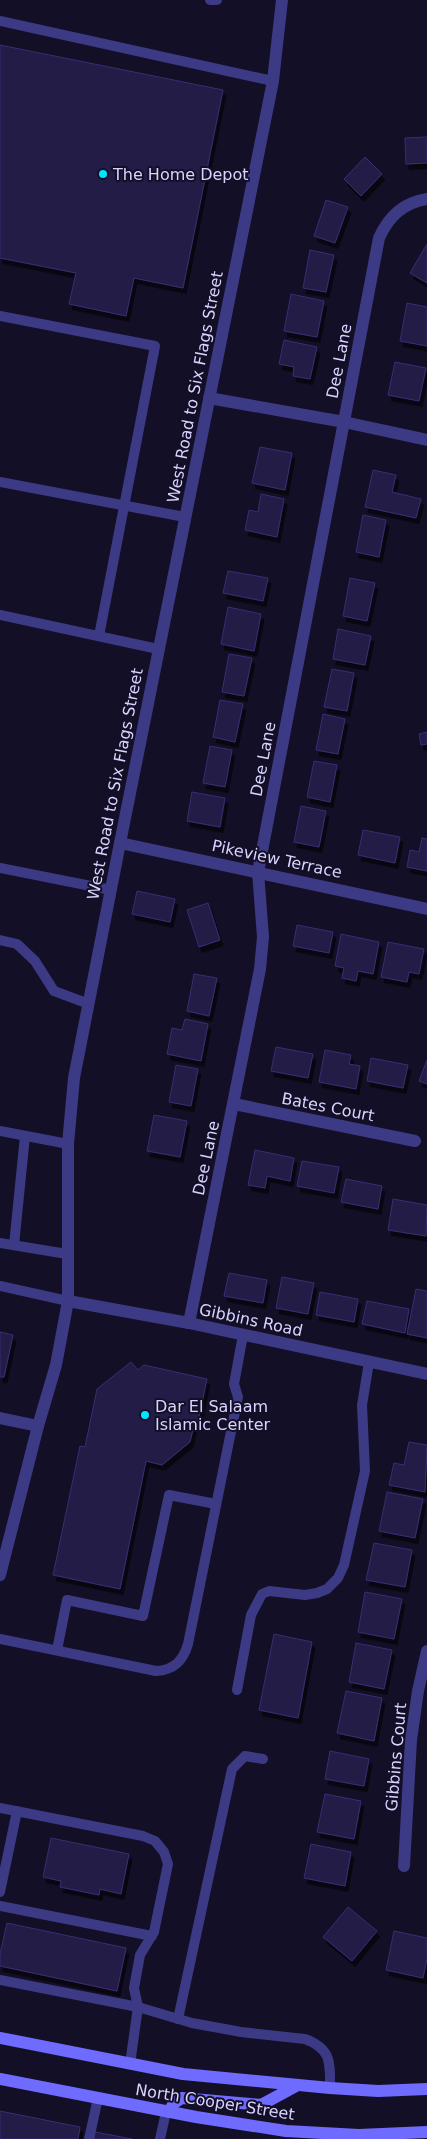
<svg xmlns="http://www.w3.org/2000/svg" width="427" height="2139" viewBox="0 0 427 2139" font-family="'DejaVu Sans',sans-serif">
	<style>
		.building { fill: #241b47; stroke: #3b2d73; filter: url(#shadow) }
		.lines { fill: none; stroke-linecap: round; stroke-linejoin: round }
		.service { stroke: #3d3a85; stroke-width: 10 }
		.minor { stroke: #3d3a85; stroke-width: 12 }
		.tertiary { stroke: #3d3a85; stroke-width: 12 }
		.secondary { stroke: #6f6bff; stroke-width: 12 }
		.poi-dot { fill: #00e5ff; stroke: #130f26; stroke-width: 2 }
		.labels { text-anchor: middle; dominant-baseline: central; stroke-width: 4; stroke-linejoin: round; paint-order: stroke }
		.poi-label { font-size: 16px; fill: #d9d4ff; stroke: #130f26; text-anchor: start }
		.street-label { font-size: 16px; fill: #d9d4ff; stroke: #130f26 }
	</style>
	<defs>
		<filter id="shadow"><feDropShadow dx="3" dy="5.5" stdDeviation="0" flood-color="#0009"/></filter>
	</defs>
	<rect width="100%" height="100%" fill="#130f26"/>
	<g class="building">
		<path d="M0,45L223,90L183,288L134,278L126,316L69,304L76,273L0,258Z"/>
		<path d="M427,137V163L406,164L405,138Z"/>
		<path d="M365,157L382,174L361,196L344,179Z"/>
		<path d="M326,200L348,207L335,243L314,236Z"/>
		<path d="M427,244V283L410,273Z"/>
		<path d="M310,250L334,255L326,292L303,288Z"/>
		<path d="M291,294L324,301L317,337L284,331Z"/>
		<path d="M407,303L427,307V346L400,341Z"/>
		<path d="M284,340L317,347L310,379L293,376L294,367L279,364Z"/>
		<path d="M395,362L426,368L419,401L388,395Z"/>
		<path d="M260,447L292,453L285,490L252,483Z"/>
		<path d="M373,470L396,475L392,492L421,499L416,518L365,507Z"/>
		<path d="M261,494L284,499L277,537L245,530L249,510L258,512Z"/>
		<path d="M363,515L386,520L379,557L356,552Z"/>
		<path d="M228,571L268,578L263,601L223,593Z"/>
		<path d="M350,578L375,583L367,621L343,616Z"/>
		<path d="M228,607L261,614L254,651L221,644Z"/>
		<path d="M338,629L371,636L365,665L333,659Z"/>
		<path d="M229,654L252,658L244,696L222,692Z"/>
		<path d="M332,669L354,673L347,711L324,707Z"/>
		<path d="M220,700L243,704L235,742L213,737Z"/>
		<path d="M323,714L345,719L338,754L316,750Z"/>
		<path d="M427,732V744L421,745L419,734Z"/>
		<path d="M210,746L232,750L225,787L203,783Z"/>
		<path d="M314,761L337,765L330,802L307,797Z"/>
		<path d="M192,792L225,798L220,827L187,821Z"/>
		<path d="M301,806L326,811L319,847L294,842Z"/>
		<path d="M363,830L400,837L395,863L358,855Z"/>
		<path d="M422,838L427,839V871L407,867L410,850L419,852Z"/>
		<path d="M137,891L175,899L170,922L132,914Z"/>
		<path d="M208,903L220,940L199,947L187,910Z"/>
		<path d="M297,925L333,932L329,953L293,946Z"/>
		<path d="M341,934L379,942L373,974L358,971L356,981L342,978L344,968L335,966Z"/>
		<path d="M388,942L424,949L419,974L409,972L407,982L381,977Z"/>
		<path d="M194,974L217,978L209,1016L187,1011Z"/>
		<path d="M185,1019L208,1024L201,1061L167,1054L172,1028L182,1030Z"/>
		<path d="M276,1047L313,1054L308,1078L271,1071Z"/>
		<path d="M325,1050L351,1055L349,1064L360,1066L356,1089L319,1082Z"/>
		<path d="M371,1058L408,1065L403,1088L367,1081Z"/>
		<path d="M427,1060V1084L419,1081Z"/>
		<path d="M176,1065L198,1069L191,1106L169,1102Z"/>
		<path d="M154,1115L187,1121L180,1157L147,1151Z"/>
		<path d="M255,1150L294,1158L290,1181L267,1176L265,1188L248,1185Z"/>
		<path d="M302,1161L339,1167L334,1193L297,1186Z"/>
		<path d="M346,1179L382,1186L378,1209L341,1202Z"/>
		<path d="M393,1199L427,1205L426,1236L388,1230Z"/>
		<path d="M229,1273L267,1280L263,1303L224,1296Z"/>
		<path d="M282,1277L314,1283L308,1314L276,1308Z"/>
		<path d="M416,1289L427,1291V1338L407,1334Z"/>
		<path d="M320,1292L358,1299L354,1322L316,1315Z"/>
		<path d="M367,1301L409,1309L405,1333L362,1324Z"/>
		<path d="M0,1332L13,1335L4,1377H0Z"/>
		<path d="M131,1362L138,1370L144,1365L207,1379L198,1422L194,1425L190,1442L162,1465L146,1461L120,1589L53,1575L80,1446L85,1447L97,1389Z"/>
		<path d="M409,1442L427,1445L425,1492L389,1485L394,1463L404,1465Z"/>
		<path d="M387,1492L423,1499L415,1538L379,1531Z"/>
		<path d="M374,1543L412,1550L405,1587L366,1580Z"/>
		<path d="M365,1592L402,1599L394,1639L358,1632Z"/>
		<path d="M274,1634L312,1642L298,1718L259,1710Z"/>
		<path d="M356,1643L392,1650L384,1689L349,1682Z"/>
		<path d="M346,1691L382,1698L374,1741L337,1733Z"/>
		<path d="M330,1751L369,1759L364,1786L325,1779Z"/>
		<path d="M325,1794L361,1801L354,1839L317,1832Z"/>
		<path d="M51,1838L129,1854L121,1894L100,1889L99,1895L60,1887L61,1881L43,1877Z"/>
		<path d="M311,1844L351,1852L345,1886L304,1878Z"/>
		<path d="M348,1907L377,1931L352,1961L323,1937Z"/>
		<path d="M7,1923L126,1948L117,1991L0,1966V1954Z"/>
		<path d="M394,1931L427,1938V1959L423,1978L386,1970Z"/>
		<path d="M0,2111L80,2127L78,2139H0Z"/>
		<path d="M95,2132L132,2139H94Z"/>
	</g>
	<g class="lines">
		<g class="service">
			<path d="M210,0H217"/>
			<path d="M0,21L273,81"/>
			<path d="M0,316L155,346L99,636"/>
			<path d="M0,482L185,517"/>
			<path d="M0,615L158,649"/>
			<path d="M0,868L111,890"/>
			<path d="M0,940L17,944L35,961L54,991L89,1004"/>
			<path d="M0,1131L68,1144"/>
			<path d="M0,1243L67,1254"/>
			<path d="M14,1245L25,1136"/>
			<path d="M0,1286L68,1301"/>
			<path d="M0,1639L156,1671C174,1670 183,1661 188,1644L238,1397L234,1384L243,1335"/>
			<path d="M57,1650L67,1600L143,1616L169,1495L216,1504"/>
			<path d="M237,1690L251,1615L262,1594L269,1591L305,1595L317,1593L327,1589L338,1578L344,1565L365,1471L362,1405L369,1362"/>
			<path d="M0,1808L143,1836L155,1841L164,1852L168,1864L154,1932L140,1955L134,1988L138,2007L130,2064"/>
			<path d="M0,1892L17,1811"/>
			<path d="M0,1906L152,1936"/>
			<path d="M0,1980L138,2007L192,2023L241,2032L305,2039C332,2049 330,2063 330,2088"/>
			<path d="M178,2019L232,1769L245,1756L263,1759"/>
			<path d="M89,2139L98,2098"/>
			<path d="M160,2139L166,2112"/>
		</g>
		<g class="minor">
			<path d="M209,398L344,422L427,440"/>
			<path d="M120,843L427,909"/>
			<path d="M234,1104L415,1141"/>
			<path d="M68,1301L189,1323L427,1374"/>
			<path d="M189,1323L260,969L263,937L258,872L379,238C389,216 403,203 427,199"/>
			<path d="M0,1418L38,1426"/>
			<path d="M404,1866L411,1740L418,1691L427,1651"/>
		</g>
		<path class="tertiary" d="M0,1575L38,1426L56,1365L68,1301V1144L74,1078L120,843L273,81L282,0"/>
		<g class="secondary">
			<path d="M0,2038L183,2074L330,2088L378,2091L427,2089"/>
			<path d="M0,2079L196,2117L286,2131L359,2135L427,2132"/>
			<path d="M169,2112L174,2103L182,2098L261,2105L296,2086"/>
		</g>
	</g>
	<g class="poi-dot">
		<circle cx="103" cy="174" r="5"/>
		<circle cx="145" cy="1415" r="5"/>
	</g>
	<g class="labels">
		<g class="poi-label">
			<text x="113" y="174">The Home Depot</text>
			<text x="155" y="1406">Dar El Salaam<tspan x="155" dy="18">Islamic Center</tspan></text>
		</g>
		<g class="street-label">
			<text transform="translate(339 361) rotate(-79)">Dee Lane</text>
			<text transform="translate(195 387) rotate(-79)">West Road to Six Flags Street</text>
			<text transform="translate(263 759) rotate(-79)">Dee Lane</text>
			<text transform="translate(115 784) rotate(-79)">West Road to Six Flags Street</text>
			<text transform="translate(277 859) rotate(12)">Pikeview Terrace</text>
			<text transform="translate(328 1107) rotate(11)">Bates Court</text>
			<text transform="translate(206 1158) rotate(-78)">Dee Lane</text>
			<text transform="translate(251 1320) rotate(12)">Gibbins Road</text>
			<text transform="translate(396 1757) rotate(-85)">Gibbins Court</text>
			<text transform="translate(215 2102) rotate(9)">North Cooper Street</text>
		</g>
	</g>
</svg>
